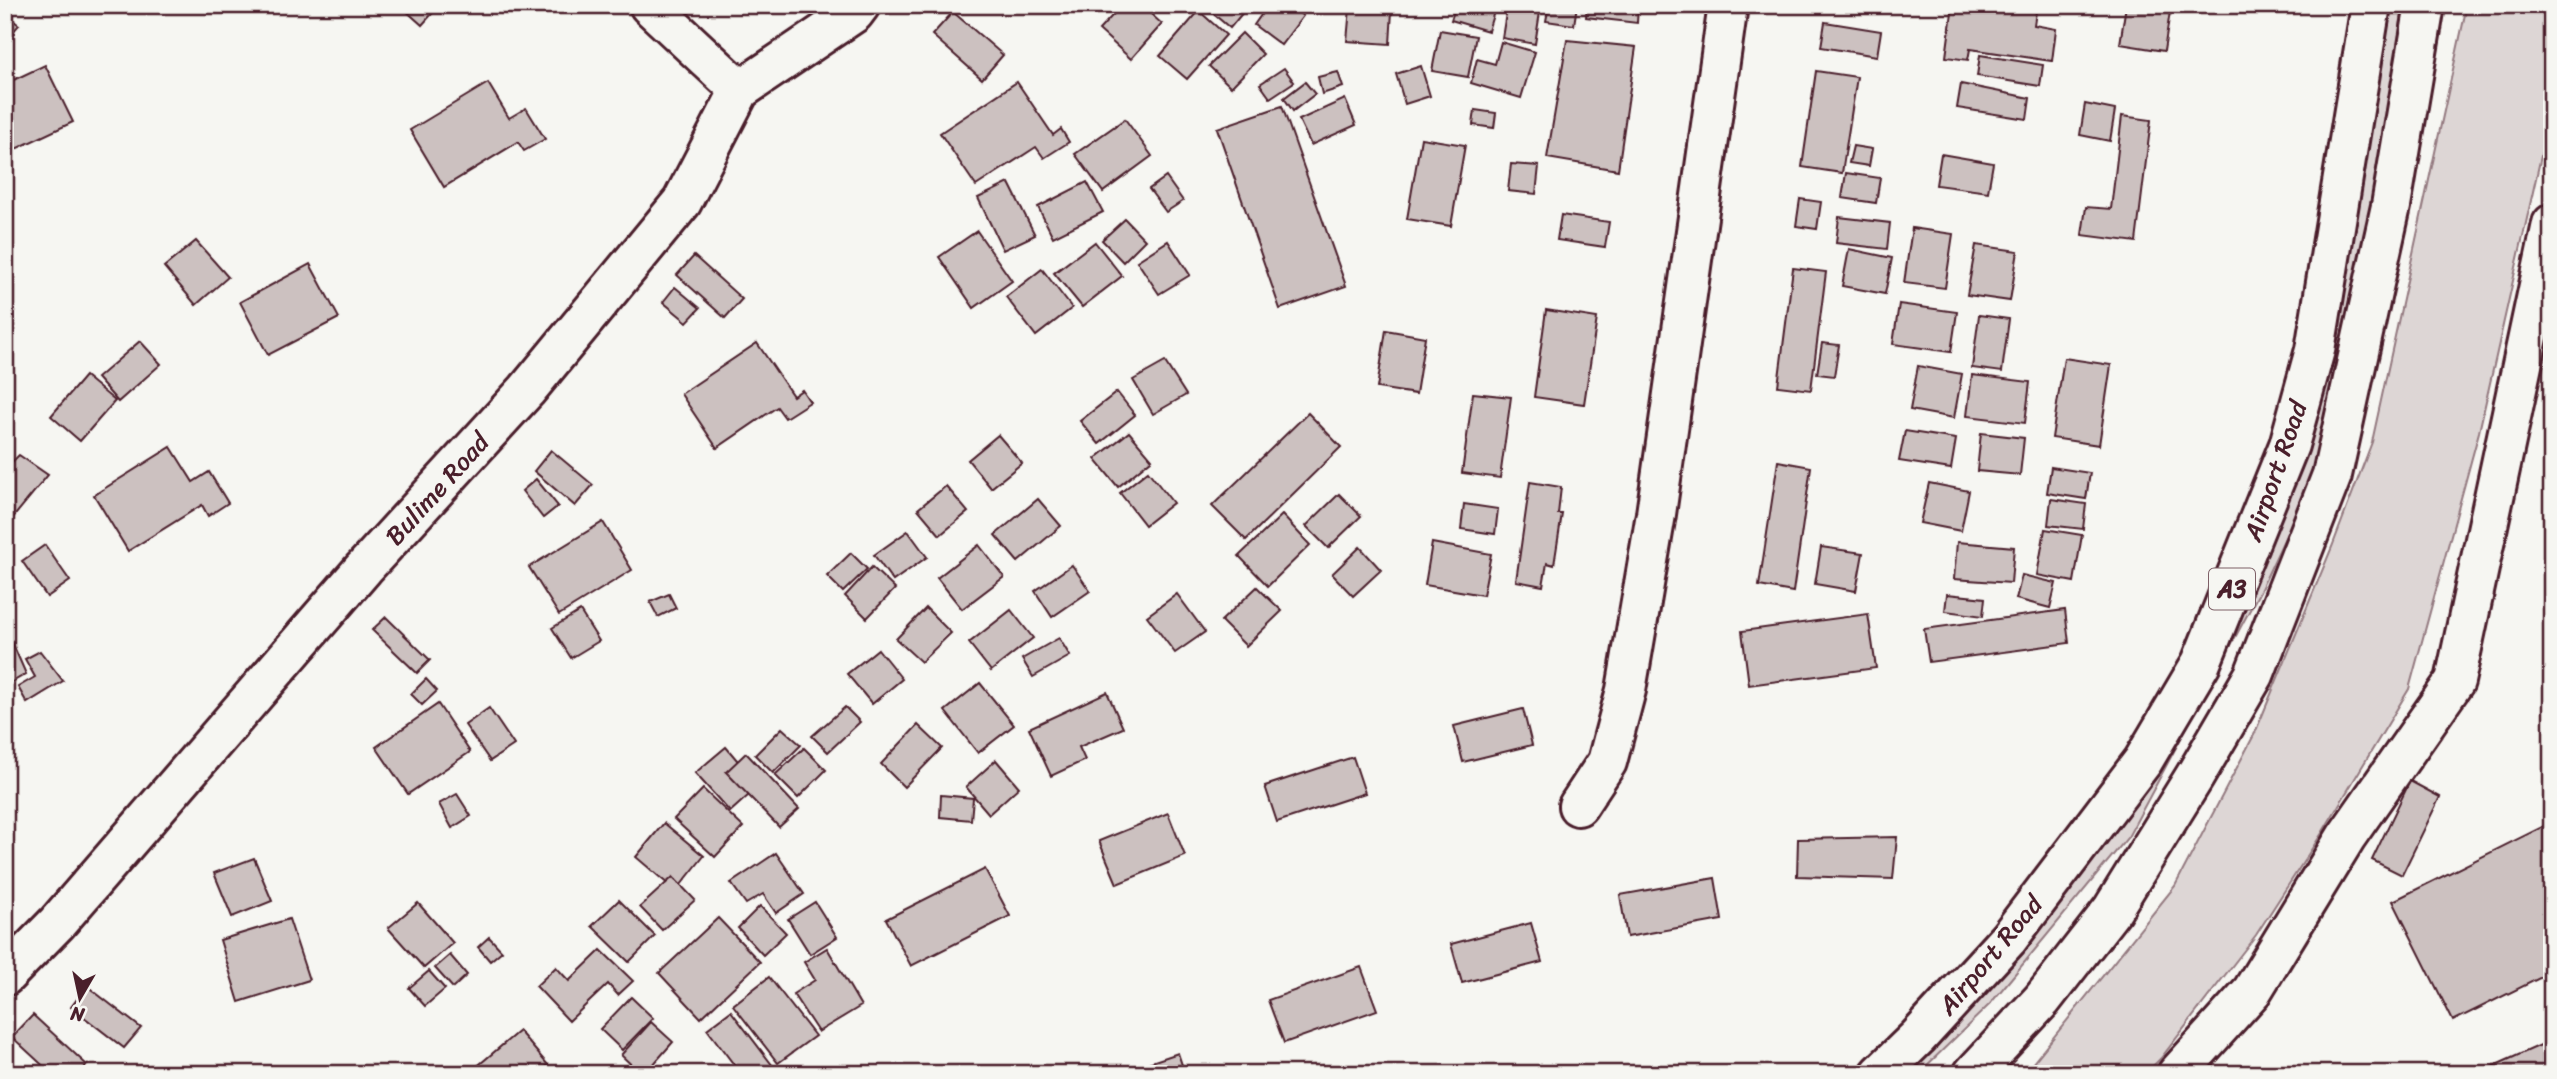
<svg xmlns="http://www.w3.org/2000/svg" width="2557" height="1079" viewBox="0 0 2557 1079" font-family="Sriracha,sans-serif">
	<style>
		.green { fill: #ddd6d5; stroke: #947a80; stroke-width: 2 }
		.building { fill: #ccc1c0; stroke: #4a1f2b; stroke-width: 2 }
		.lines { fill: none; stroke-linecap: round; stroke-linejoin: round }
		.minor-casing { stroke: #4a1f2b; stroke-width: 44 }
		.highway-casing { stroke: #4a1f2b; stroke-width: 44 }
		.minor { stroke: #f6f6f2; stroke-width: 38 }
		.highway { stroke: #f6f6f2; stroke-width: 38 }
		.labels { text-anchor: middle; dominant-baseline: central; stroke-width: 6; stroke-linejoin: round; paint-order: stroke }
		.shield { fill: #f6f6f2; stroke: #7e6067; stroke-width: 2 }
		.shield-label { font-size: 24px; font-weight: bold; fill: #4a1f2b }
		.street-label { font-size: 26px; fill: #4a1f2b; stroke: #f6f6f2 }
	</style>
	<rect width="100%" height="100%" fill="#f6f6f2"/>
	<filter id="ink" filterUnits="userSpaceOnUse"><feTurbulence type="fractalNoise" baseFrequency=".0143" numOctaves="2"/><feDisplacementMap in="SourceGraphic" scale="14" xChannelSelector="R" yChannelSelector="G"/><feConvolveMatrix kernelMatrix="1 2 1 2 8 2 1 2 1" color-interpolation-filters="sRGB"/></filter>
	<g filter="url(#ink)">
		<g class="green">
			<path d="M2380,5H2403L2369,256L2319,465L2260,591L2128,837L1990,1004L1918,1074H1901L2078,871L2278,484Z"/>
			<path d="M2467,5H2552V107L2479,432L2409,689L2322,833L2256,935L2161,1058L2145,1074H2024L2175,886L2255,733L2332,547L2372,442Z"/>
		</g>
		<g class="building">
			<path d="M405,5H440L422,25L403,8Z"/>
			<path d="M1122,5H1141L1162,24L1131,59L1099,30Z"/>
			<path d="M1203,5H1249L1230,28Z"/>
			<path d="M1268,5H1289L1303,16L1281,45L1254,25Z"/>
			<path d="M1456,5H1496L1488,31L1451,20Z"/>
			<path d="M1549,5H1577L1574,25L1546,21Z"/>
			<path d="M1587,5H1638L1637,23L1586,17Z"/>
			<path d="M1840,5H1888L1887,11Z"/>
			<path d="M1953,5H2037L2034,25L2056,29L2052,61L1970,49L1968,60L1946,57Z"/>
			<path d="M2126,5H2171L2164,51L2120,44Z"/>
			<path d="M1507,7L1540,12L1535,44L1502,38Z"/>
			<path d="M1350,8L1392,11L1390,44L1347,41Z"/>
			<path d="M1199,11L1226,35L1187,79L1160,56Z"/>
			<path d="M953,12L1003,55L982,79L932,35Z"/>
			<path d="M5,14L19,25L5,41Z"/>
			<path d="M1825,22L1881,31L1877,56L1821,47Z"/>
			<path d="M1440,30L1476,36L1468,77L1432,71Z"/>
			<path d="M1242,33L1263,54L1231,87L1209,66Z"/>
			<path d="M1567,40L1636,47L1618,170L1547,158Z"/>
			<path d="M1501,42L1535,52L1521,98L1471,83L1477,59L1495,64Z"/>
			<path d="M1980,55L2043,65L2040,86L1977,76Z"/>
			<path d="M45,65L73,122L5,154V84Z"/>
			<path d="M1421,66L1430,96L1405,104L1396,74Z"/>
			<path d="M1284,68L1294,82L1270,98L1260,84Z"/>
			<path d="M1816,71L1857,77L1842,173L1802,167Z"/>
			<path d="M1338,72L1343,87L1322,94L1318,77Z"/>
			<path d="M1017,82L1053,135L1061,129L1069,142L1044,158L1036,147L976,186L940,133Z"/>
			<path d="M1305,82L1315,94L1293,111L1284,98Z"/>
			<path d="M488,83L509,118L526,108L545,139L524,151L518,142L444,187L410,130Z"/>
			<path d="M1961,84L2030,98L2027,119L1957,108Z"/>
			<path d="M1345,99L1356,125L1311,145L1299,120Z"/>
			<path d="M2085,104L2115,110L2110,141L2080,135Z"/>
			<path d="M1282,106L1346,286L1280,309L1217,128Z"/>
			<path d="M1475,110L1496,113L1494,128L1473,125Z"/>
			<path d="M2122,116L2151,120L2136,242L2082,235L2086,207L2111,209Z"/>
			<path d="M1125,119L1152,156L1103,192L1075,154Z"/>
			<path d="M1421,138L1465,145L1451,226L1407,219Z"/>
			<path d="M1853,146L1872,149L1869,166L1849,163Z"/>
			<path d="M1941,154L1993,163L1988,192L1936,185Z"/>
			<path d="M1511,164L1539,166L1536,194L1508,191Z"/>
			<path d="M1846,173L1880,178L1876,203L1842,198Z"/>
			<path d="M1166,177L1183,201L1166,212L1149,189Z"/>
			<path d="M1087,182L1103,212L1053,237L1038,207Z"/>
			<path d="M1009,183L1035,235L1003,250L978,198Z"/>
			<path d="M1800,199L1821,202L1817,229L1796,226Z"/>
			<path d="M1561,215L1609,222L1605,247L1557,240Z"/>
			<path d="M1839,217L1890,223L1887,249L1836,243Z"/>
			<path d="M1125,219L1145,240L1123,262L1102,240Z"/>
			<path d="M1912,228L1953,234L1945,288L1904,283Z"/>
			<path d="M977,231L1012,281L974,308L939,257Z"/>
			<path d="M196,241L228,277L196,305L164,267Z"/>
			<path d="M1168,241L1190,275L1159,294L1137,261Z"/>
			<path d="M1095,242L1122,276L1082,307L1054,273Z"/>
			<path d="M1976,245L2018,251L2010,301L1967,295Z"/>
			<path d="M1849,249L1892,258L1885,294L1842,286Z"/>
			<path d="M694,256L742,299L725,318L677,275Z"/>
			<path d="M310,264L339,318L268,355L240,302Z"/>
			<path d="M1793,268L1826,272L1811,390L1778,386Z"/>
			<path d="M1042,269L1072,308L1036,336L1006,297Z"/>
			<path d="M675,287L700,308L687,322L663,302Z"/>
			<path d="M1899,304L1957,312L1951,352L1893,344Z"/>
			<path d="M1546,310L1597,318L1584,404L1534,397Z"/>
			<path d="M1979,315L2009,319L2002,372L1972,368Z"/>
			<path d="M1386,330L1425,337L1416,394L1377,388Z"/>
			<path d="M140,341L161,364L118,402L97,378Z"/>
			<path d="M757,343L793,396L802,390L810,402L785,418L777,407L717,448L681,394Z"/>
			<path d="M1822,343L1839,345L1834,376L1817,374Z"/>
			<path d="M2064,358L2111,365L2099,445L2052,438Z"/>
			<path d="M1165,362L1186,395L1153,414L1133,380Z"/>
			<path d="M1918,366L1962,374L1954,418L1910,410Z"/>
			<path d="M1972,375L2030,382L2025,423L1967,416Z"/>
			<path d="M85,376L115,401L80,441L51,416Z"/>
			<path d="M1117,392L1135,415L1099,444L1080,421Z"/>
			<path d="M1473,393L1511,397L1500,478L1462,473Z"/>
			<path d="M1308,413L1341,447L1246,540L1212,506Z"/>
			<path d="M1905,431L1956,439L1951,469L1899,461Z"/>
			<path d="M1129,432L1152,459L1118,487L1095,459Z"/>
			<path d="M1981,433L2024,438L2020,475L1977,471Z"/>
			<path d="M998,435L1022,463L991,488L968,460Z"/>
			<path d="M171,447L193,482L209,472L228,503L208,516L202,505L128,551L94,495Z"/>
			<path d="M551,450L593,485L575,506L534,471Z"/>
			<path d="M19,455L48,475L11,520L5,515V469Z"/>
			<path d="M1778,461L1811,467L1793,592L1759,586Z"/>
			<path d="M2051,467L2090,473L2086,499L2047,493Z"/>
			<path d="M1148,471L1173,503L1145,525L1120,493Z"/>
			<path d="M536,479L558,506L543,518L522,491Z"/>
			<path d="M1530,482L1561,487L1558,514H1562L1554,565L1547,563L1543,586L1516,581Z"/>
			<path d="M1929,483L1969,491L1961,531L1920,523Z"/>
			<path d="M946,486L968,512L940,535L918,509Z"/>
			<path d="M1339,494L1361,516L1328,548L1306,526Z"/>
			<path d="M1038,499L1061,526L1018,562L995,535Z"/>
			<path d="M2051,499L2086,504L2083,529L2048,525Z"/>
			<path d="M1464,504L1498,509L1495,534L1461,529Z"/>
			<path d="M1282,515L1310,545L1268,586L1239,556Z"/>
			<path d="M603,522L632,570L559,615L529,567Z"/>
			<path d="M2045,529L2082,535L2074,582L2037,575Z"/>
			<path d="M908,531L927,557L893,581L874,555Z"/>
			<path d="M1957,542L2014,547L2011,583L1954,579Z"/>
			<path d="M1432,543L1491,554L1483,595L1425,585Z"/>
			<path d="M45,545L70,581L47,597L22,561Z"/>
			<path d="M979,545L1004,577L962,609L937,578Z"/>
			<path d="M1360,547L1381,570L1353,596L1332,574Z"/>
			<path d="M1821,547L1863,553L1856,591L1815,584Z"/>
			<path d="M851,553L867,569L843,592L827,576Z"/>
			<path d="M1072,565L1090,591L1052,617L1035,591Z"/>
			<path d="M872,567L895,589L867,618L845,596Z"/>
			<path d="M2022,575L2056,583L2050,608L2016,599Z"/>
			<path d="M1257,587L1282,611L1246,646L1221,621Z"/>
			<path d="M669,594L676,608L658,617L650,602Z"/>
			<path d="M1177,594L1205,632L1175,653L1147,616Z"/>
			<path d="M1947,594L1985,598L1983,616L1945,611Z"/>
			<path d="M926,608L951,633L921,662L896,639Z"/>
			<path d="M1011,610L1033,638L991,671L969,643Z"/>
			<path d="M2065,610L2069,643L1929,662L1924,629Z"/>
			<path d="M580,611L599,641L571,658L552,628Z"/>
			<path d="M1868,614L1876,668L1749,685L1742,631Z"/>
			<path d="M386,617L430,660L417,673L372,630Z"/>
			<path d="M8,633L26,674L5,686V635Z"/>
			<path d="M1059,638L1070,656L1033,677L1022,659Z"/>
			<path d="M878,649L902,679L872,704L847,674Z"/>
			<path d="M40,651L63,681L27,703L18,687L35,677L25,659Z"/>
			<path d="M426,679L437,691L422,705L411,694Z"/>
			<path d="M980,683L1014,725L978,753L945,711Z"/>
			<path d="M1107,692L1123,728L1079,747L1085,760L1051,776L1029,728Z"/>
			<path d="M438,704L470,752L408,794L376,747Z"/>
			<path d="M845,707L860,722L828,752L812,736Z"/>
			<path d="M489,708L514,745L490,761L465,725Z"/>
			<path d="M1523,709L1532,745L1463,762L1454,726Z"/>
			<path d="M918,725L942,748L904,787L881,764Z"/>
			<path d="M782,728L801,745L773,773L755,755Z"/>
			<path d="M726,747L759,786L730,812L695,773Z"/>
			<path d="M804,748L826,770L798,798L775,775Z"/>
			<path d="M746,753L799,809L779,827L726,772Z"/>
			<path d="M1353,757L1365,793L1277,822L1265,786Z"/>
			<path d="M996,760L1019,787L989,814L966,787Z"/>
			<path d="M2410,781L2440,797L2402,875L2372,860Z"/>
			<path d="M703,789L743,827L715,857L674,819Z"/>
			<path d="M457,794L471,816L452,828L439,804Z"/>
			<path d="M941,795L973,798L971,820L940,817Z"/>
			<path d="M1168,813L1185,856L1117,884L1099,841Z"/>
			<path d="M2552,822V972L2453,1021L2393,901Z"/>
			<path d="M664,823L704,856L676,891L636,857Z"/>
			<path d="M1897,837L1893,879L1797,876L1798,839Z"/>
			<path d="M776,853L804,894L776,913L763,894L746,904L731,883Z"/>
			<path d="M254,858L272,901L232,917L214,873Z"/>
			<path d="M985,869L1010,916L911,966L886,919Z"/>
			<path d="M673,877L695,900L662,930L640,907Z"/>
			<path d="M1715,878L1722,920L1627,937L1620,895Z"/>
			<path d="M619,900L655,936L629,962L592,926Z"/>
			<path d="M815,902L837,937L810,954L788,919Z"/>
			<path d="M418,903L453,943L424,968L388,928Z"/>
			<path d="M760,906L786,933L763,955L738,928Z"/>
			<path d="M718,918L760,962L701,1018L659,973Z"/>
			<path d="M289,919L309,980L239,1002L220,940Z"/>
			<path d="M1531,923L1542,962L1462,983L1451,944Z"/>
			<path d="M489,937L502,951L490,961L478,947Z"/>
			<path d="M827,948L861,1006L818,1032L793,994L815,980L804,962Z"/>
			<path d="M601,950L633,981L618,995L608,984L569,1021L536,986L556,967L569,981Z"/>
			<path d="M450,955L467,975L453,988L435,968Z"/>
			<path d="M1361,967L1377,1010L1284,1043L1268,1000Z"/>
			<path d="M429,971L445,989L425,1006L409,988Z"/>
			<path d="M769,977L815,1036L778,1063L733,1005Z"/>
			<path d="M87,986L141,1028L124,1048L71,1007Z"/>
			<path d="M631,997L653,1018L622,1050L600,1029Z"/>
			<path d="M731,1011L776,1070L771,1074H741L707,1029Z"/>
			<path d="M33,1015L87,1065L79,1074H52L12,1037Z"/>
			<path d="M651,1022L673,1042L645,1074H641L621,1055Z"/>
			<path d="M519,1031L548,1065L538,1074H468Z"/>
			<path d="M2552,1040V1074L2478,1073Z"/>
			<path d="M1178,1053L1185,1074H1116Z"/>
			<path d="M154,1065L160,1074H141Z"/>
		</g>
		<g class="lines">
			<defs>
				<g id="minor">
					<path d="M649,5L740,90"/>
					<path d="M1578,806L1607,762L1626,690L1656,514L1728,5"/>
					<path d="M5,976L57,923L364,568L527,390L682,202L740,90L854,13L860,5"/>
					<path d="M2177,1074L2252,991L2346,837L2455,681L2552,224"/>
				</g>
				<g id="highway">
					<path d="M1880,1074L1918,1037L2008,939L2143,761L2201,663L2289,445L2315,350L2371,5"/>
					<path d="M1973,1074L2042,1000L2112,910L2195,776L2254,675L2332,475L2391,206L2425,5"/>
				</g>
			</defs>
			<use href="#minor" class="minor-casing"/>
			<use href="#highway" class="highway-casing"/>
			<use href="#minor" class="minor"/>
			<use href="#highway" class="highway"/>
		</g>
	</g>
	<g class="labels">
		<rect class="shield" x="2209" y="568.5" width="46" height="41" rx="5"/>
		<g class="shield-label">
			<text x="2232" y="589">A3</text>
		</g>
		<g class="street-label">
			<text transform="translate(2275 471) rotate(-71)">Airport Road</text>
			<text transform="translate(437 489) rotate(-48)">Bulime Road</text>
			<text transform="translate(1990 955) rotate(-50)">Airport Road</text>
		</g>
	</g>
	<rect width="2557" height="1079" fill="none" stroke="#f6f6f2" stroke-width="28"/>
	<rect x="14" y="14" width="2529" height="1051" fill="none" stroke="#4a1f2b" stroke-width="2.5" filter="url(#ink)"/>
	<g transform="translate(80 998) rotate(189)" stroke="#f6f6f2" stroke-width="5" paint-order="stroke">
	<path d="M0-5L12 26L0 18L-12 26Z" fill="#4a1f2b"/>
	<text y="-10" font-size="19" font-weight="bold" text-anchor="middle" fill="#4a1f2b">N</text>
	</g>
</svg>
